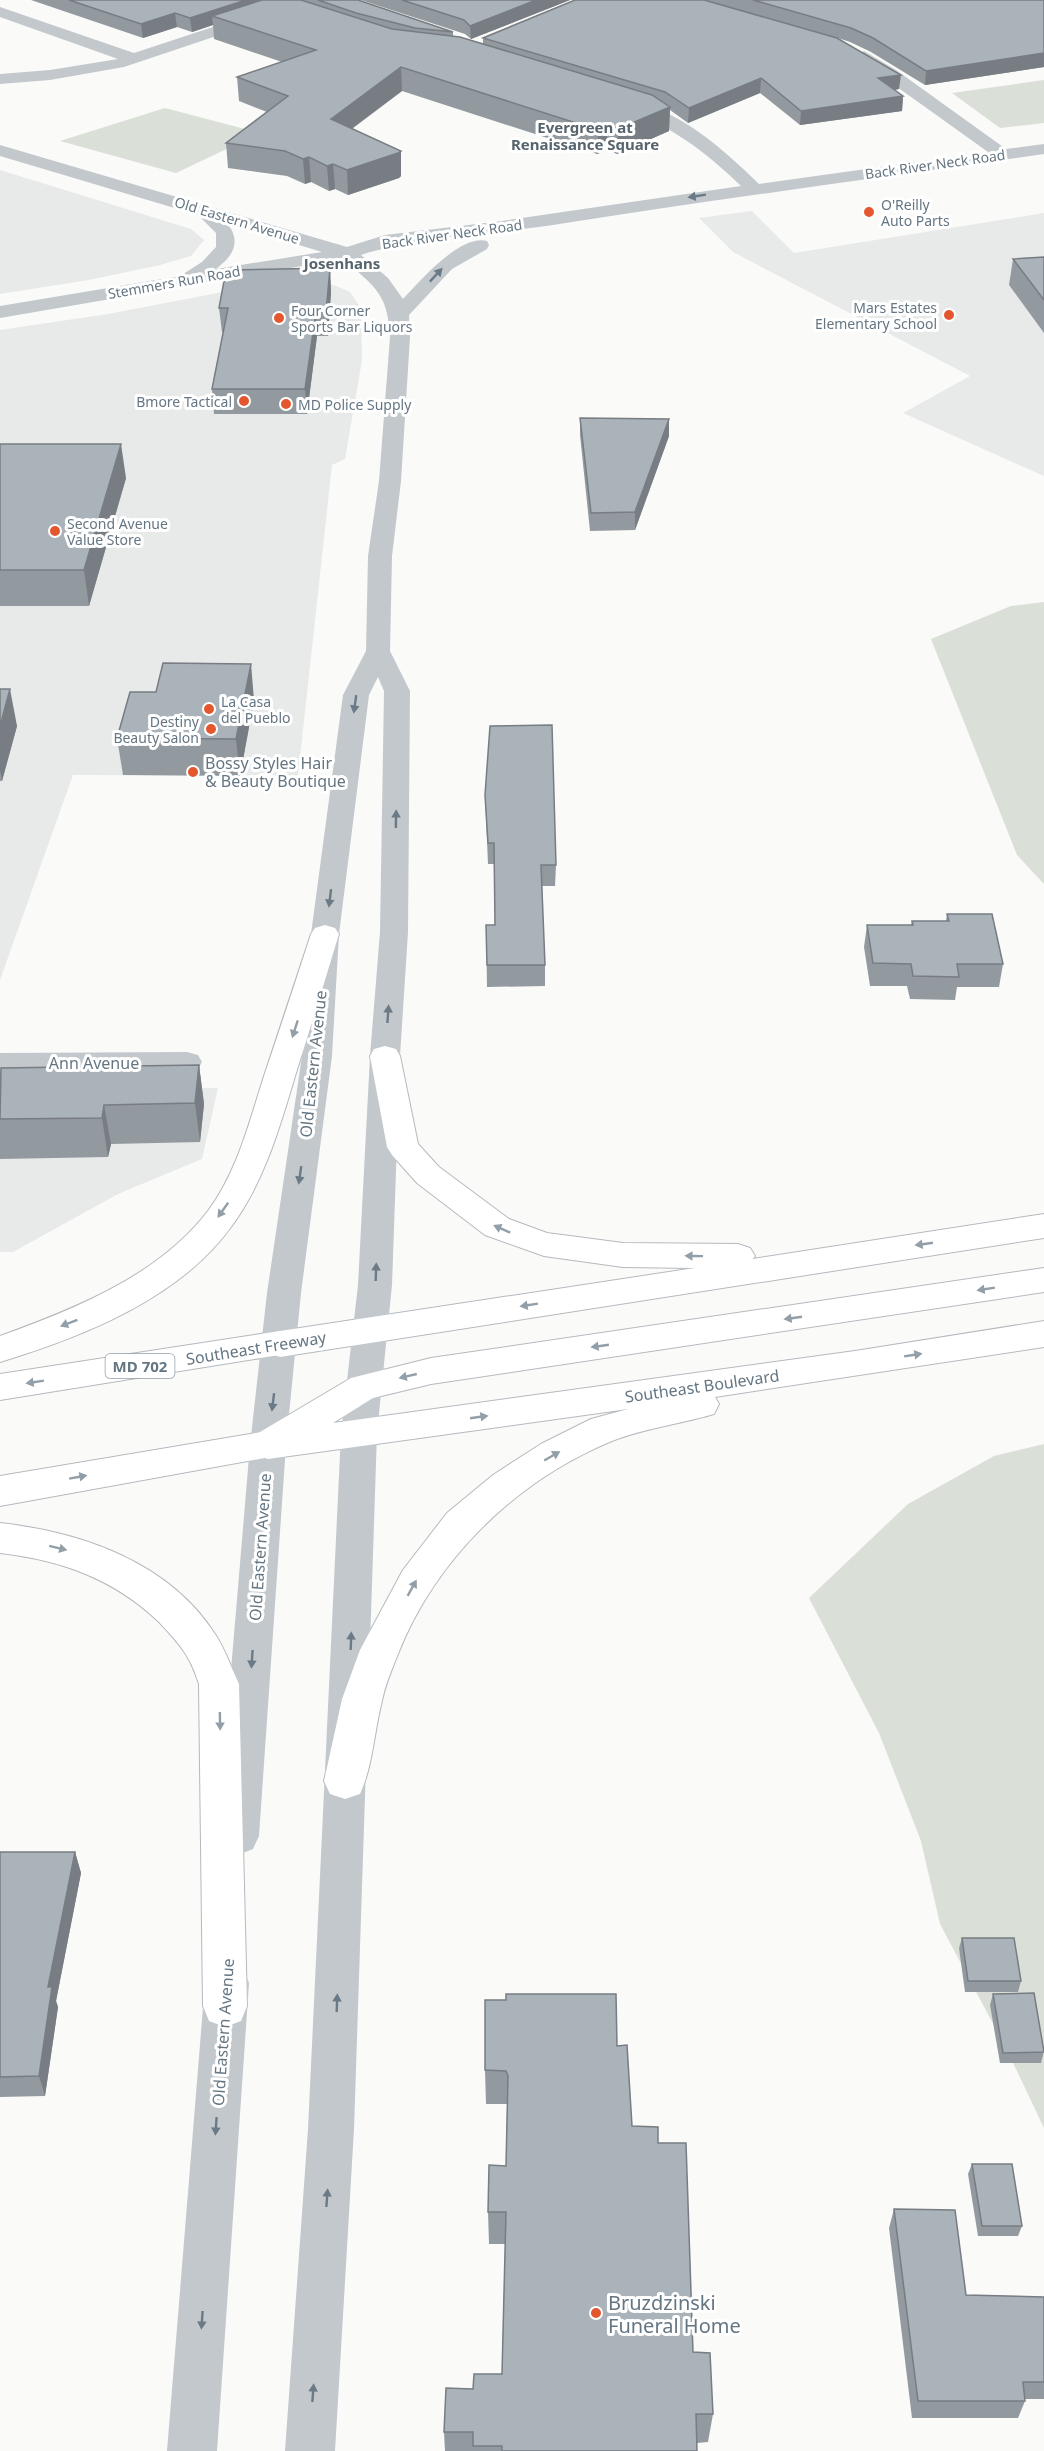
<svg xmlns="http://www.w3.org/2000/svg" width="1044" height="2451" viewBox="0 0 1044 2451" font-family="'Noto Sans',sans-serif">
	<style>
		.built { fill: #e8e9e9 }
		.green { fill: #dadfd7 }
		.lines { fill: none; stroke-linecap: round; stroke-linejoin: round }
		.major-casing { stroke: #b5babe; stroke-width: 2 }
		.highway-casing { stroke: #b4b9bd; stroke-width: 2 }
		.minor { fill: #c3c8cc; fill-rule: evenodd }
		.major { fill: #fff; fill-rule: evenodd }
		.highway { fill: #fff; fill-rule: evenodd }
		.wall { fill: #929a9f }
		.shaded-wall { fill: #777d82 }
		.building { fill: #aab3b9; stroke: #777d82; stroke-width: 1.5 }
		.oneway { fill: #6a7a87 }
		.oneway2 { fill: #939fa8 }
		.poi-dot { fill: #e4572e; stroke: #fff; stroke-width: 2 }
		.labels { text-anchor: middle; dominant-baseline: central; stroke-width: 6; stroke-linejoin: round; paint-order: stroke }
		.far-street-label { font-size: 14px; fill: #657683; stroke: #fff }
		.far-poi-label { font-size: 14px; fill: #657683; stroke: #fff; text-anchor: start }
		.far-neighbourhood-label { font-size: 15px; font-weight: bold; fill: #57646e; stroke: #fff }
		.shield { fill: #fff; stroke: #939fa8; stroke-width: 1.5 }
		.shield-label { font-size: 15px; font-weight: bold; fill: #657683 }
		.poi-label { font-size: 16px; fill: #657683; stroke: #fff; text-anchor: start }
		.street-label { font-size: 16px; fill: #657683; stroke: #fff }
		.near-poi-label { font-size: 20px; fill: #657683; stroke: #fff; text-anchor: start }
	</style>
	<rect width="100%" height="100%" fill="#fafaf8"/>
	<g class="built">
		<path d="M0,170L191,229L204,240L191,256L160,265L89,280L0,294Z"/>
		<path d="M752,211L794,253L1044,213V476L903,413L970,376L733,252L699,218Z"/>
		<path d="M317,283L334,285L350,292L361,308L362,360L345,459L332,465L298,776L73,775L0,980V330L108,314L223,292Z"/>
		<path d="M0,1088H218L202,1159L118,1194L13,1252H0Z"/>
	</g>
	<g class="green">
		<path d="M1044,80V123L1000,128L952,93Z"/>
		<path d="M165,108L260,133L176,173L60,141Z"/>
		<path d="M1044,602V884L1017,855L931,639L1011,606Z"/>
		<path d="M1044,1444V2128L1006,2048L940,1924L921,1841L879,1733L809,1598L908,1504L994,1456Z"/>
	</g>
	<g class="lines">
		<defs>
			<g id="major">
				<path d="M385,1046L396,1049L400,1056L418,1144L439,1167L509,1219L547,1233L623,1243L738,1244L750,1248L755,1256L753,1259L1044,1214V1238L280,1357L268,1353L263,1344L268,1335L280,1331L695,1268L623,1267L544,1256L485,1235L417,1183L392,1155L387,1147L370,1056L374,1049Z"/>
				<path d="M1044,1268V1292L431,1384L373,1398L333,1423L855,1351L1044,1321V1347L715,1397L719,1404L714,1414C681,1424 644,1428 612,1441C517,1480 436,1558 398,1654C392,1669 385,1685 382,1701C374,1732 373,1765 360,1794L345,1799L330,1794L324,1781L342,1699L360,1650L403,1570L447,1513L493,1475L541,1444L591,1419L628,1409L268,1459L255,1455L250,1445L255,1435L351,1378L431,1358Z"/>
			</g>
			<g id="highway">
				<path d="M325,925L335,928L339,934C325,980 311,1026 296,1073C280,1126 265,1181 231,1227C179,1299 82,1337 0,1362V1336C75,1309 158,1276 208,1211C238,1171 250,1119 265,1073C281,1026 296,980 311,934L315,928Z"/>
				<path d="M280,1331L292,1335L297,1344L292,1353L0,1400V1374Z"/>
				<path d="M268,1431L281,1435L286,1445L281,1455L0,1506V1476Z"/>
				<path d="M0,1523C81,1532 169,1562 215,1634C225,1649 231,1667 239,1684L247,2006L241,2021L225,2027L209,2021L203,2006L199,1684C196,1676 193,1666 188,1658C181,1645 169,1633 159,1622C114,1579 61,1560 0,1553Z"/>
			</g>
		</defs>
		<use href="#major" class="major-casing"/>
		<use href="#highway" class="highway-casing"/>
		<g class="minor">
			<path d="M295,0H318L315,3L124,67L50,80L0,84V74L50,70L118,59L0,17V7L134,53Z"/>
			<path d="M864,51L896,70L1006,149L1044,144V154C880,178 717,199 553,225C492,234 419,236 361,255L388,278L403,299C420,281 460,234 487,241L489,245L487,249L452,269L409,315L410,337L401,481L392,556L390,651L410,691L408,932L400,1056L392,1285L377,1433L354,2129L335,2451H285L308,2129L341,1433L358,1285L370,1056L380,932L384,691L378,677L369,695L339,934L332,1056L301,1293L286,1445L259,1836L253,1849L238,1855L223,1849L217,1836L250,1445L267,1293L302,1056L311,934L343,695L366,651L368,556L379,481L390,337C388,293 374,286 343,259L0,318V306L180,276L202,262L216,247V233L198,215L0,156V145L347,247L385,235L502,221L741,186C705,151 668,124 621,107L619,103L621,99C631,97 639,102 648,105C692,121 726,152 759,184L988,152L858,59L856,56ZM227,223L322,252L216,269C233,256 242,242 227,223Z"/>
			<path d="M187,1052L198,1055L202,1062L198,1069L187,1072L0,1073V1053Z"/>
			<path d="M227,1962L243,1968L249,1983L217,2451H167L205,1983L211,1968Z"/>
		</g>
		<use href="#major" class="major"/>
		<use href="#highway" class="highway"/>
	</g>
	<g class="wall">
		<path d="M31,0H301L304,1V0H358L453,32V36L483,44V38L705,0H1044V67L925,85L871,52L850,42L838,38L899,89L894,90L903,96L902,111L800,125L760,93L688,123L670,110L669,131L617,154L607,150L597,154L402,91L352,129L401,176L399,178L348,195L335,189L329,191L311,182L305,184L287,176L228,168L226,143L267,112L239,101L237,77L282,62L214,39L213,25L192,32L177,27L143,38Z"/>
		<path d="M361,0H570L471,39L465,34Z"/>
		<path d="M1044,257V333L1009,285L1013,259Z"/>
		<path d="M330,268L331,292L328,336H317L307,414H214L212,389L223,332H222L219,308Z"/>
		<path d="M580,418L669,419V436L635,530L590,531L580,435Z"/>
		<path d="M0,444L126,478L89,606H0Z"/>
		<path d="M0,689L17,726L2,781H0Z"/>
		<path d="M254,700L240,776L123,775L117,738Z"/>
		<path d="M485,795L556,865L555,886H542L545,965V986L487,987L486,925H495L494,864H488Z"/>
		<path d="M947,914L1003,964L999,987H957L955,1000L910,999L907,986H870L864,947L867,925H911L912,921H946Z"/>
		<path d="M199,1065L204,1104L200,1142L111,1144L108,1157L0,1159V1072Z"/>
		<path d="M0,1852H75L81,1873L56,2001L58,2007L45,2096L0,2097Z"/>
		<path d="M962,1938L1021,1981L1018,1992H965L959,1948Z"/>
		<path d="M993,1994L1044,2051L1041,2063H1000L990,2005Z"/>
		<path d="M617,2046L632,2126L658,2143L693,2352L713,2414L708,2442L697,2443V2451H445L444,2432L473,2389L502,2374L505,2244H489L488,2212L506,2166L507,2106V2104H486L485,2070Z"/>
		<path d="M972,2164L1022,2226L1018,2236H978L968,2174Z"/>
		<path d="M894,2209L966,2295L1044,2297V2399H1025V2401L1018,2418H912L889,2228Z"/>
	</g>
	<g class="shaded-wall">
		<path d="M246,0H289L212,16L213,25L192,32L190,18Z"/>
		<path d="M536,0H570L471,39L470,26Z"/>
		<path d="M175,13L177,27L143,38L141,24Z"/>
		<path d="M1044,53V67L925,85L926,71Z"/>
		<path d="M401,67L402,91L332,143L331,119Z"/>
		<path d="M901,75L899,89L877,93L878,78Z"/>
		<path d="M761,78L760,93L688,123L689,108Z"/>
		<path d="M903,96L902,111L800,125L801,111Z"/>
		<path d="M670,107L669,131L617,154L618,129Z"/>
		<path d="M607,126V150L597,154L598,130Z"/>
		<path d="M401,151V176L399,178L348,195L347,170Z"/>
		<path d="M309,157L311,182L305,184L303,159Z"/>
		<path d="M333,164L335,189L329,191L327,166Z"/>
		<path d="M330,268L331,292L328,336L326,312Z"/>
		<path d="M316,312L317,336L307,414L305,389Z"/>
		<path d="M669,419V436L635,530V512Z"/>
		<path d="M121,444L126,478L89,606L84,570Z"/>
		<path d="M251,664L254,700L240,776L236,739Z"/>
		<path d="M10,689L17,726L2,781L0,770V726Z"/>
		<path d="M199,1065L204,1104L200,1142L195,1103Z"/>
		<path d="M104,1105L111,1144L108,1157L102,1118Z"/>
		<path d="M75,1852L81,1873L56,2001L58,2007L45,2096L39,2076L48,1987Z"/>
	</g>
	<g class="building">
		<path d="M69,0H246L190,18L175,13L141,24Z"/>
		<path d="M262,0H301L392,29L460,37L652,95L670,107L618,129L607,126L598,130L401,67L331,119L401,151L398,153L347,170L333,164L327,166L309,157L303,159L285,151L226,143L288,96L237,77L316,50L212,16Z"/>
		<path d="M318,0H358L453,32L415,28L356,13Z"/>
		<path d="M402,0H536L470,26L464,20Z"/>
		<path d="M575,0H704L837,38L901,75L878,78L903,96L801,111L761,78L689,108L665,92L483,38Z"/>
		<path d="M753,0H1044V53L926,71L873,38L851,28Z"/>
		<path d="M1044,257V300L1013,259Z"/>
		<path d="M330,268L326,312H316L305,389H212L228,308H219L226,270Z"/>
		<path d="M580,418L669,419L635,512L591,513Z"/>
		<path d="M0,444H121L84,570H0Z"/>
		<path d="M163,663L251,664L236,739L117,738L130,692H156Z"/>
		<path d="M0,689H10L0,726Z"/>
		<path d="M552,725L556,865H541L545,965H487L486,925H495L494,843H488L485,795L490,726Z"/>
		<path d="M947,914H992L1003,964H957L959,977L913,976L911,964L873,963L867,925H913L912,921H949Z"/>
		<path d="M199,1065L195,1103L104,1105L102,1118L0,1119L1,1068Z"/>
		<path d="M0,1852H75L48,1987H52L39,2076L0,2077Z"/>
		<path d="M962,1938H1014L1021,1981H968Z"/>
		<path d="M1034,1993L1044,2052L1003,2053L993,1994Z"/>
		<path d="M506,1994H616L617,2046L627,2045L632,2126L658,2127V2143H686L693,2352L710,2353L713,2414H696L697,2451H502V2446H473V2432H444L446,2388L473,2389L474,2374H502L506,2212H488L489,2165L506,2166L508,2076L506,2071L485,2070V2000H506Z"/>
		<path d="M972,2164H1012L1022,2226H982Z"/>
		<path d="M894,2209L955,2210L966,2295L1044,2297V2382H1023L1025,2401H918Z"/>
	</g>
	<defs><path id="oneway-solid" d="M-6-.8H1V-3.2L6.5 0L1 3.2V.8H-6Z" transform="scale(1.5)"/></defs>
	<g class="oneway">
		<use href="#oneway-solid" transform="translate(697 196) rotate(171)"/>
		<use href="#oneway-solid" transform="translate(436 275) rotate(-47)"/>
		<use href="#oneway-solid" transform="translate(355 704) rotate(98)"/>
		<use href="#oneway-solid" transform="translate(396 819) rotate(-89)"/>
		<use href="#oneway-solid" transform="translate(330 898) rotate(97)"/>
		<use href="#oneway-solid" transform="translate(388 1014) rotate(-86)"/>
		<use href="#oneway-solid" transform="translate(300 1175) rotate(98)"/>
		<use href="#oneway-solid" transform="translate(376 1272) rotate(-88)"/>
		<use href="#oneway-solid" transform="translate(273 1402) rotate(97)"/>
		<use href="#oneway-solid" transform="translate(351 1641) rotate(-88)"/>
		<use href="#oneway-solid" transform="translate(252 1659) rotate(94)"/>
		<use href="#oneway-solid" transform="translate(337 2003) rotate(-88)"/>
		<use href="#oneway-solid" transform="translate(216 2126) rotate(94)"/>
		<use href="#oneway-solid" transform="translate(327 2198) rotate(-86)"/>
		<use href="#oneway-solid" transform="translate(202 2320) rotate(94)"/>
		<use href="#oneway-solid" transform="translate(313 2393) rotate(-86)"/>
	</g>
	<g class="oneway2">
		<use href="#oneway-solid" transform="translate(295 1029) rotate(108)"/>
		<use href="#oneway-solid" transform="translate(223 1210) rotate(125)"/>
		<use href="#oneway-solid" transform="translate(502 1229) rotate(-156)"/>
		<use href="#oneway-solid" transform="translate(924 1244) rotate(172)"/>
		<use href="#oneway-solid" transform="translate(694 1256) rotate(-179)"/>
		<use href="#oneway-solid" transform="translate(986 1289) rotate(171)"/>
		<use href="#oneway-solid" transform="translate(529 1305) rotate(171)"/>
		<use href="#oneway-solid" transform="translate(793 1318) rotate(172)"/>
		<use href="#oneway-solid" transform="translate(69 1323) rotate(159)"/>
		<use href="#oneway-solid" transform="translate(600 1346) rotate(172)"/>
		<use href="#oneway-solid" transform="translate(913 1355) rotate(-9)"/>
		<use href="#oneway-solid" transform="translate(408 1376) rotate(167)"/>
		<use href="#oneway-solid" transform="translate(35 1382) rotate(171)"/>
		<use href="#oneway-solid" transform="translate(479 1417) rotate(-8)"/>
		<use href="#oneway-solid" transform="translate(552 1456) rotate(-30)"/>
		<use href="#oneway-solid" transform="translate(78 1477) rotate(-10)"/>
		<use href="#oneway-solid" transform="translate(58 1548) rotate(14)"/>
		<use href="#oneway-solid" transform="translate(412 1588) rotate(-61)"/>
		<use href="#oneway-solid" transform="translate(220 1721) rotate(89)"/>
	</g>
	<g class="poi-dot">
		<circle cx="869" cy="212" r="6"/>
		<circle cx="949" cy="315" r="6"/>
		<circle cx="279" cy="318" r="6"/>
		<circle cx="244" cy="401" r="6"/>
		<circle cx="286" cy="404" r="6"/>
		<circle cx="55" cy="531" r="6"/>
		<circle cx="209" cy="709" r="6"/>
		<circle cx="211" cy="729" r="6"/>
		<circle cx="193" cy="772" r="6"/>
		<circle cx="596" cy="2313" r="6"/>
	</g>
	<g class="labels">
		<g class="far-street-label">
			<text transform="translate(935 164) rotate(-8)">Back River Neck Road</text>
			<text transform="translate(237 220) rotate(17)">Old Eastern Avenue</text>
			<text transform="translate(452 234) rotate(-8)">Back River Neck Road</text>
			<text transform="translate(174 282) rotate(-10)">Stemmers Run Road</text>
		</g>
		<g class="far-poi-label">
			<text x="881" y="204">O'Reilly<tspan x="881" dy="16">Auto Parts</tspan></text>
			<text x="937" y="307" text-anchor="end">Mars Estates<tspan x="937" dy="16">Elementary School</tspan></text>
			<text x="291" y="310">Four Corner<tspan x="291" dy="16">Sports Bar Liquors</tspan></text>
			<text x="232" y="401" text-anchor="end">Bmore Tactical</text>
			<text x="298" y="404">MD Police Supply</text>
			<text x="67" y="523">Second Avenue<tspan x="67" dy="16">Value Store</tspan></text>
			<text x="221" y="701">La Casa<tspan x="221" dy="16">del Pueblo</tspan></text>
			<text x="199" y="721" text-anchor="end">Destiny<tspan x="199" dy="16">Beauty Salon</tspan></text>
		</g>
		<g class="far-neighbourhood-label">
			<text x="585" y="127">Evergreen at<tspan x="585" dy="17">Renaissance Square</tspan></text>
			<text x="342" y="263">Josenhans</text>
		</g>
		<rect class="shield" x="105.5" y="1354" width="69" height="24" rx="4.5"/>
		<g class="shield-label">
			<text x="140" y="1366">MD 702</text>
		</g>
		<g class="poi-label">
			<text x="205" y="763">Bossy Styles Hair<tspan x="205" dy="18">&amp; Beauty Boutique</tspan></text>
		</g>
		<g class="street-label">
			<text x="94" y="1063">Ann Avenue</text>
			<text transform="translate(313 1064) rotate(-84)">Old Eastern Avenue</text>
			<text transform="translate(256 1348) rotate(-9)">Southeast Freeway</text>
			<text transform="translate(702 1386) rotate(-8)">Southeast Boulevard</text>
			<text transform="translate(260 1547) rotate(-86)">Old Eastern Avenue</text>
			<text transform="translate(223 2032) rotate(-86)">Old Eastern Avenue</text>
		</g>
		<g class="near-poi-label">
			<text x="608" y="2302">Bruzdzinski<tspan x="608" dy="23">Funeral Home</tspan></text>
		</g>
	</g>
</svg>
